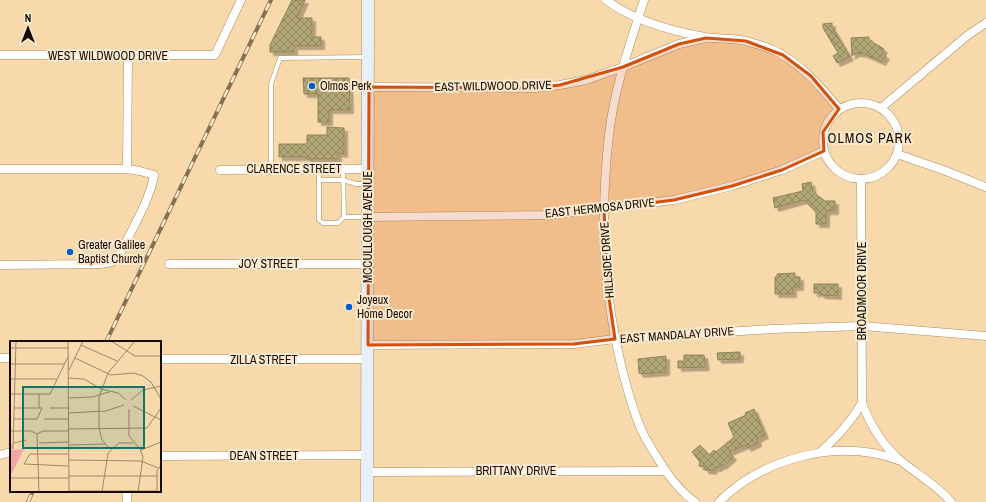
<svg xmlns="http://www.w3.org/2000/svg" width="986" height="502" viewBox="0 0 986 502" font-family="'Archivo Narrow',sans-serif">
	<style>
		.building { fill: url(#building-cross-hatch); stroke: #8f8454; filter: url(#shadow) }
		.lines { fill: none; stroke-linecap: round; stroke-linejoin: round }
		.service-casing { stroke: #ab8e63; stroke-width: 5 }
		.minor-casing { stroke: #ab8e63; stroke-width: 9 }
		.secondary-casing { stroke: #ab8e63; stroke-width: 13 }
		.service { stroke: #fff; stroke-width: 4 }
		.minor { stroke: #fff; stroke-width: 8 }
		.secondary { stroke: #e7effa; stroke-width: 12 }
		.rail-casing { stroke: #857054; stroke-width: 4 }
		.rail { stroke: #fbe9ce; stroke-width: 2.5; stroke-dasharray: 8; stroke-linecap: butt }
		.marked { fill: #d3510b; fill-opacity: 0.2; stroke: #d3510b; stroke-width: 3; stroke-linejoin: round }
		.poi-dot { fill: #005ec6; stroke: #fbe9ce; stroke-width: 1.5 }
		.labels { text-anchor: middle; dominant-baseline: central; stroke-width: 4; stroke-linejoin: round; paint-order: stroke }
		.street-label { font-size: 12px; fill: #160b00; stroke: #fbe9ce }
		.poi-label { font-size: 12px; fill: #160b00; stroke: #fbe9ce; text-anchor: start }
		.quarter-label { font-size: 14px; letter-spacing: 1px; fill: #160b00; stroke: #fbe9ce }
		.inset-road { fill: none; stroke: #9e8767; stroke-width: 1 }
		.view { fill: #0f766e; fill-opacity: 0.15; stroke: #0f766e; stroke-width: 2 }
		.inset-edge { fill: none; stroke: #160b00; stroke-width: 2 }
	</style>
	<defs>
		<pattern id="building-cross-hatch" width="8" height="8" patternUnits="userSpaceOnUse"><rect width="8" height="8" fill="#b1a675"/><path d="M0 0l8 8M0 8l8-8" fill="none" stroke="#8f855e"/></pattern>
		<filter id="shadow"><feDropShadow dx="3.5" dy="3.5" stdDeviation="0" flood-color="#0004"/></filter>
	</defs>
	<rect width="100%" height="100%" fill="#f8d9ac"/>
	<g class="building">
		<path d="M292,0H305L297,18H312V37H321V46H294V52H270V45Z"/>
		<path d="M832,23V27L850,57L837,63L833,56L838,53L823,28V24Z"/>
		<path d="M869,37V40L884,49L882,53L886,56L882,62L864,54L856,53L852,56L851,38Z"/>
		<path d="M303,78H349L350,110H329V122H318V94H304Z"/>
		<path d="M327,127L344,128V154L338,153V159H307V157H279V144H307V135H327Z"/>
		<path d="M811,182L813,192L825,201H835V211H826V224H816V212L804,200L775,208L773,198L803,191L802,184Z"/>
		<path d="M795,273V277H800V287H793V294H775V277H777V274Z"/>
		<path d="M814,284H838V296L821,295V293H814Z"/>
		<path d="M740,352V359L718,360L717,353Z"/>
		<path d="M684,355H704L706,367L678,368V361H684Z"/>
		<path d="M666,356V372L641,374L639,373L638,359Z"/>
		<path d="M754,409L765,435L757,439L758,443L748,448L746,445L729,452L733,457L723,466L722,465L718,468H714L713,471L705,470V467L699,466L700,462L692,452L700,445L709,455L714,450L716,452L734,437L728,423L746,415L745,413Z"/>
	</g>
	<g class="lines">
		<defs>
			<g id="service">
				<path d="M271,169V84L280,58L367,57"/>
				<path d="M319,169V220L323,223H338L344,217H366"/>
				<path d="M343,169L344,217"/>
				<path d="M319,180H343L356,184H366"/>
			</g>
			<g id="minor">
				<path d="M606,0C634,21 671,31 705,37C714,39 723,38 732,39C746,40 758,44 771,49C800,62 819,85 839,109"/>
				<path d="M644,0C630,44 614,89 609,135C600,213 603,293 622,369C628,391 633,413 643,433C646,440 651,447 655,454C666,472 677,489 695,502"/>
				<path d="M0,55H215L241,0"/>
				<path d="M369,87L535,88L560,85L586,80L623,67L679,44L706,38"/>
				<circle cx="861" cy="141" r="38"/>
				<path d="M881,108L968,35L986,23"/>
				<path d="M897,154L946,171L986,187"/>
				<path d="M0,169H127L140,171L154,175C150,201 130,232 119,256L112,262L100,264L0,265"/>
				<path d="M127,169L128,56"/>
				<path d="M220,170L368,169"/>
				<path d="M861,179L862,403C870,424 883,446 901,461C918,475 937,485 951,502"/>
				<path d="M368,217L549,215L674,200L732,186L782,170L824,151"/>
				<path d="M169,264H368"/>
				<path d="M368,345L574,344L615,339L772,329L862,326L986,336"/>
				<path d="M0,358H11"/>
				<path d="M160,359H368"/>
				<path d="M820,452C838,437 850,423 862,403"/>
				<path d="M0,455L11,452"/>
				<path d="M160,456L367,455"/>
				<path d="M367,472L665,471"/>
				<path d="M127,502V491"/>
				<path d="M719,502C763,458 838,438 898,460"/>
			</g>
			<path id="secondary" d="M367,502L368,0"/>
		</defs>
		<use href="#service" class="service-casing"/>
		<use href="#minor" class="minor-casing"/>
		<use href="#secondary" class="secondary-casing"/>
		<use href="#service" class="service"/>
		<use href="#minor" class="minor"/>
		<use href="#secondary" class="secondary"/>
		<defs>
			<g id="rail">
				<path d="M106,342L271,0"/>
				<path d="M28,502L33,491"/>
			</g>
		</defs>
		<use href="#rail" class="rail-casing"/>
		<use href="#rail" class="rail"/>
	</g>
	<path class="marked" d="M706,38L746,41L783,55L811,76L839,109L823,132L824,151L782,170L732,186L674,200L604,209L608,291L615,339L574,344L368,345L369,87L535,88L560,85L623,67L679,44Z"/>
	<g class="poi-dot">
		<circle cx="312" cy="86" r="4"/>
		<circle cx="70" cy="252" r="4"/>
		<circle cx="349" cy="307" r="4"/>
	</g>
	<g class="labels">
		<g class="street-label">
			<text x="108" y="56">WEST WILDWOOD DRIVE</text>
			<text transform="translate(493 86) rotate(-1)">EAST WILDWOOD DRIVE</text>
			<text x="294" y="169">CLARENCE STREET</text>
			<text transform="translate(600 208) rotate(-6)">EAST HERMOSA DRIVE</text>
			<text transform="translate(368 227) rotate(-90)">MCCULLOUGH AVENUE</text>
			<text transform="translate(607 260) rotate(-94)">HILLSIDE DRIVE</text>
			<text x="269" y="264">JOY STREET</text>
			<text transform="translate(862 291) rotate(-90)">BROADMOOR DRIVE</text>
			<text transform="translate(677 335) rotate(-4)">EAST MANDALAY DRIVE</text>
			<text x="264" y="360">ZILLA STREET</text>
			<text x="264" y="456">DEAN STREET</text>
			<text x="516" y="471">BRITTANY DRIVE</text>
		</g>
		<g class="poi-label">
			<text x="320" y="86">Olmos Perk</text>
			<text x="78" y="245">Greater Galilee<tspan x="78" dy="14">Baptist Church</tspan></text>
			<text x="357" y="300">Joyeux<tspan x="357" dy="14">Home Decor</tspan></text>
		</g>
		<g class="quarter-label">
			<text x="870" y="138">OLMOS PARK</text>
		</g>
	</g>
	<g transform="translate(10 341)">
		<rect width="151" height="151" fill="#f8d9ac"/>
		<path d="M0,103H3L2,109L14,108L0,136Z" fill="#f3a6a8"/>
		<path class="inset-road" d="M58,0L59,151M101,0L125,15H151M71,4L107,20M0,7H58M65,17L101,34L124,32L133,35L141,41L151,58M0,23H55M59,29L73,0M58,37L74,38L91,48L108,52L116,59M0,38H47M0,53H40L58,16M58,57L82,56L99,51M121,59L133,49L151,45M123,65L151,79M29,67V53M40,67H58M119,68V95L130,108L133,116L128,151M58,72L96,70L114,64M4,78H27L32,67H4M34,78H58M58,88L137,87L151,67M0,90H21L27,93M27,93L29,151M27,93L33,90H58M4,102L16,99M29,102L58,101M59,104L95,103M3,108L6,0M100,108L92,99L89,87V56L98,32L125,0M131,109L151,101M59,119L131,120L148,127M58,125L14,123L20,113H58M59,135H147M0,137H58M59,150H147M147,150V130L151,124M2,151H48M92,151L98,112L109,102H123"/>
		<path class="view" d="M13,46H134V107H13Z"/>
		<rect width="151" height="151" class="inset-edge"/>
	</g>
	<g transform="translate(28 28)" stroke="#fbe9ce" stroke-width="3" paint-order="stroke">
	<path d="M0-3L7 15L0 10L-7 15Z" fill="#160b00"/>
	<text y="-6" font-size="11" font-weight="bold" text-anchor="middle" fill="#160b00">N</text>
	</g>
</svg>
